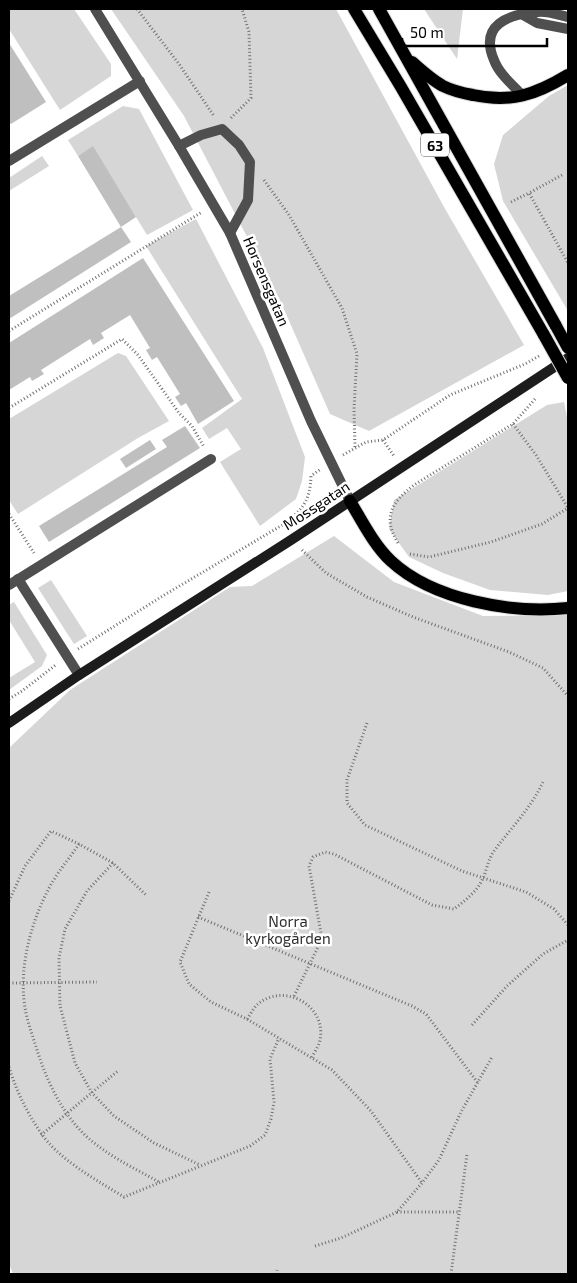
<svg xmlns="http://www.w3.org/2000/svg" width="577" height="1283" viewBox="0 0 577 1283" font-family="'Exo 2',sans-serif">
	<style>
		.green { fill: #d6d6d6 }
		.building { fill: #bfbfbf }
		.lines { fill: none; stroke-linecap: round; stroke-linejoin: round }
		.primary-casing { stroke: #dbdbdb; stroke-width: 14 }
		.path { stroke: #717171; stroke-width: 3; stroke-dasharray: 1 2.5; stroke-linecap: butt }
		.lane { stroke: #4f4f4f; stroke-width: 10 }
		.street { stroke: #4f4f4f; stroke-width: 10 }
		.secondary { stroke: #1c1c1c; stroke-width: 10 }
		.primary { stroke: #000; stroke-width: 12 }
		.primary-bridge-casing { stroke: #dbdbdb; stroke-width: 14; stroke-linecap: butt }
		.primary-bridge { stroke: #000; stroke-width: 12 }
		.labels { text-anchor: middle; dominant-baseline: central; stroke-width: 5; stroke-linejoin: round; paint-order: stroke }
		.shield { fill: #fff; stroke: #4c4c4c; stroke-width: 1 }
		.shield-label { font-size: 14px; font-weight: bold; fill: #000 }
		.street-label { font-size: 15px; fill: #000; stroke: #fff }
		.park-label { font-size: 15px; fill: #2d2d2d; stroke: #fff }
	</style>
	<rect width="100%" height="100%" fill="#fff"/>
	<g class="green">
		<path d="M9,9H74L111,64V76L60,110L9,29Z"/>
		<path d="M111,9H336L444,207L524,345L369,431L330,414L279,298L184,116Z"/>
		<path d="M424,9H463L457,59Z"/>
		<path d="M568,85V311L503,201L494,164L503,135L549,96Z"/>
		<path d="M123,106L139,109L193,210L147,235L93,147L78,156L68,140Z"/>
		<path d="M42,156L49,166L9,191V178Z"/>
		<path d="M196,219L263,348L305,457L302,481L296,499L260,526L220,462L241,449L227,428L209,439L202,428L242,399L146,246Z"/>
		<path d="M118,353L126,356L169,421L138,438L18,514L9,500V419Z"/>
		<path d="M564,402L568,422V591L548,595L490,590L443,573L409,557L389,529L394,500L547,405Z"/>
		<path d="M334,536L394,582L483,616L568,615V1274H13L9,1264V748L70,690L230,587L252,586Z"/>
		<path d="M51,580L87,636L74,644L38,588Z"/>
		<path d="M14,602L47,655L42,666L9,690V678L35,662L9,620V605Z"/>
	</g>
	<g class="building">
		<path d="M9,43L46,102L11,124L9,122Z"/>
		<path d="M93,146L136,217L121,227L131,242L9,319V296L121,227L78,156Z"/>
		<path d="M143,258L234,401L198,424L186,403L181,406L175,397L180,394L157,357L152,360L146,350L150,348L130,315L101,333L104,338L93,345L90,339L41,370L44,374L32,381L30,377L9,390V343Z"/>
		<path d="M185,426L200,448L49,542L39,526L167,447L162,440Z"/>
		<path d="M150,440L156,449L126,468L120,459Z"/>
	</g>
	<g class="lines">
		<defs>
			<g id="primary">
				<path d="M354,9L401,87L544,335"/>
				<path d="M379,9L556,326"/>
				<path d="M412,62C422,71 432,80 443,86C453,91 462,93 473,95C511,103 535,95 568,75"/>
				<path d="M350,501C362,521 374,545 391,561C433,600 512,614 568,608"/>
			</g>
		</defs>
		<use href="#primary" class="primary-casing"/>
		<g class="path">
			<path d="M137,9L179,64L214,116"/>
			<path d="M231,118L251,98L249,32L242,9"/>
			<path d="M562,175L529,193L568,263"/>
			<path d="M264,180L289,215L342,308L357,354L354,409L355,447"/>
			<path d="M511,202L529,193"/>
			<path d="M9,331L202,212"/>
			<path d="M9,408L122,339L138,355L179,413L192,426L204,447"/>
			<path d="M513,424L536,455L568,508"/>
			<path d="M383,440L394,456"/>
			<path d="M343,455L366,442L383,440L450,395L525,364L539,356"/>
			<path d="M9,514L34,553"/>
			<path d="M398,543C382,517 392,502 414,485L513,424L535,399"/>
			<path d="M302,550L326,573L367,597L413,617L509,652L543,668L568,696"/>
			<path d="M410,554L429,557L491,542L542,524L568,508"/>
			<path d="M78,649L161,597L284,524C303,509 310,501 311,476L321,469"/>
			<path d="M9,699L22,691L57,664"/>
			<path d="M367,723L347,780V803L365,825L462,871L526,892L554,909L568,925"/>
			<path d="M79,844C71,856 61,868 53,881C31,919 17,970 26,1013C29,1027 34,1040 38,1053C48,1083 62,1113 85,1135C106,1155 134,1168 159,1182"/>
			<path d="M113,863L87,891L65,929L59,958L60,1006L75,1063L92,1093L114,1116L154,1143L200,1165"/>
			<path d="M209,892L180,962L189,984L211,1002L247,1019L332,1070L371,1111L422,1183"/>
			<path d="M9,901L25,866L51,831L79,844L113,863L147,896"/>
			<path d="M198,917L412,1006L426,1014L478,1083"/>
			<path d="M9,983L97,982"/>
			<path d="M294,996L322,939L309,866L313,857L325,852L334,854L432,905L454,909C466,900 478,891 484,876C487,868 489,858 494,851C511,828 531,808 543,782"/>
			<path d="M247,1019C250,1015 254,1007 258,1004C285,982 327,1006 320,1040C319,1046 314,1052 312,1058"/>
			<path d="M472,1025L507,986L543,954L568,940"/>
			<path d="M9,1067C16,1090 27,1113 41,1133C58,1159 98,1181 124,1197L250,1146L265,1135L271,1119L274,1102L270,1059L279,1038"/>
			<path d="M41,1135L119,1070"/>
			<path d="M397,1212H458"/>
			<path d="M315,1246L341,1238L397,1212L422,1183L439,1160L461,1112L492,1057"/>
			<path d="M276,1274L277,1270"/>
			<path d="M451,1274L467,1154"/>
		</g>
		<g class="lane">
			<path d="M523,15L537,23L568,29"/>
			<path d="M523,96C513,85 499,74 494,60C479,25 508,14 538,12C547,11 559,15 568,17"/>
			<path d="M179,146L201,135L222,129L239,145L250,162L248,200L230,233"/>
			<path d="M18,579L79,675"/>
			<path d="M9,585L211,459"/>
		</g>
		<g class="street">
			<path d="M95,9L179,146L230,233L311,421L350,501"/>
			<path d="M9,161L140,81"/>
		</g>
		<path class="secondary" d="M9,723L79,675L291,540L568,358"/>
		<use href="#primary" class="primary"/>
		<defs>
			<g id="primary-bridge">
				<path d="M556,326L568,348"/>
				<path d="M544,335L568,378"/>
			</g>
		</defs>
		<use href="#primary-bridge" class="primary-bridge-casing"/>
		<use href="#primary-bridge" class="primary-bridge"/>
	</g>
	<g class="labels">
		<rect class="shield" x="421" y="133.5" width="28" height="23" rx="4"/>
		<g class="shield-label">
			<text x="435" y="145">63</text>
		</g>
		<g class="street-label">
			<text transform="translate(267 281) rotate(67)">Horsensgatan</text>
			<text transform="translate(316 505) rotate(-33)">Mossgatan</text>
		</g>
		<g class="park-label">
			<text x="288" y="921">Norra<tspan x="288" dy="17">kyrkogården</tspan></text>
		</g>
	</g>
	<rect width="577" height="1283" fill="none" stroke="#000000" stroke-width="20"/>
	<path d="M402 38v8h145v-8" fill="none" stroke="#000000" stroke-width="2.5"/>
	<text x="410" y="38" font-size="15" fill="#000000" stroke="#ffffff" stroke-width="4" paint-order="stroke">50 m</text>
</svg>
